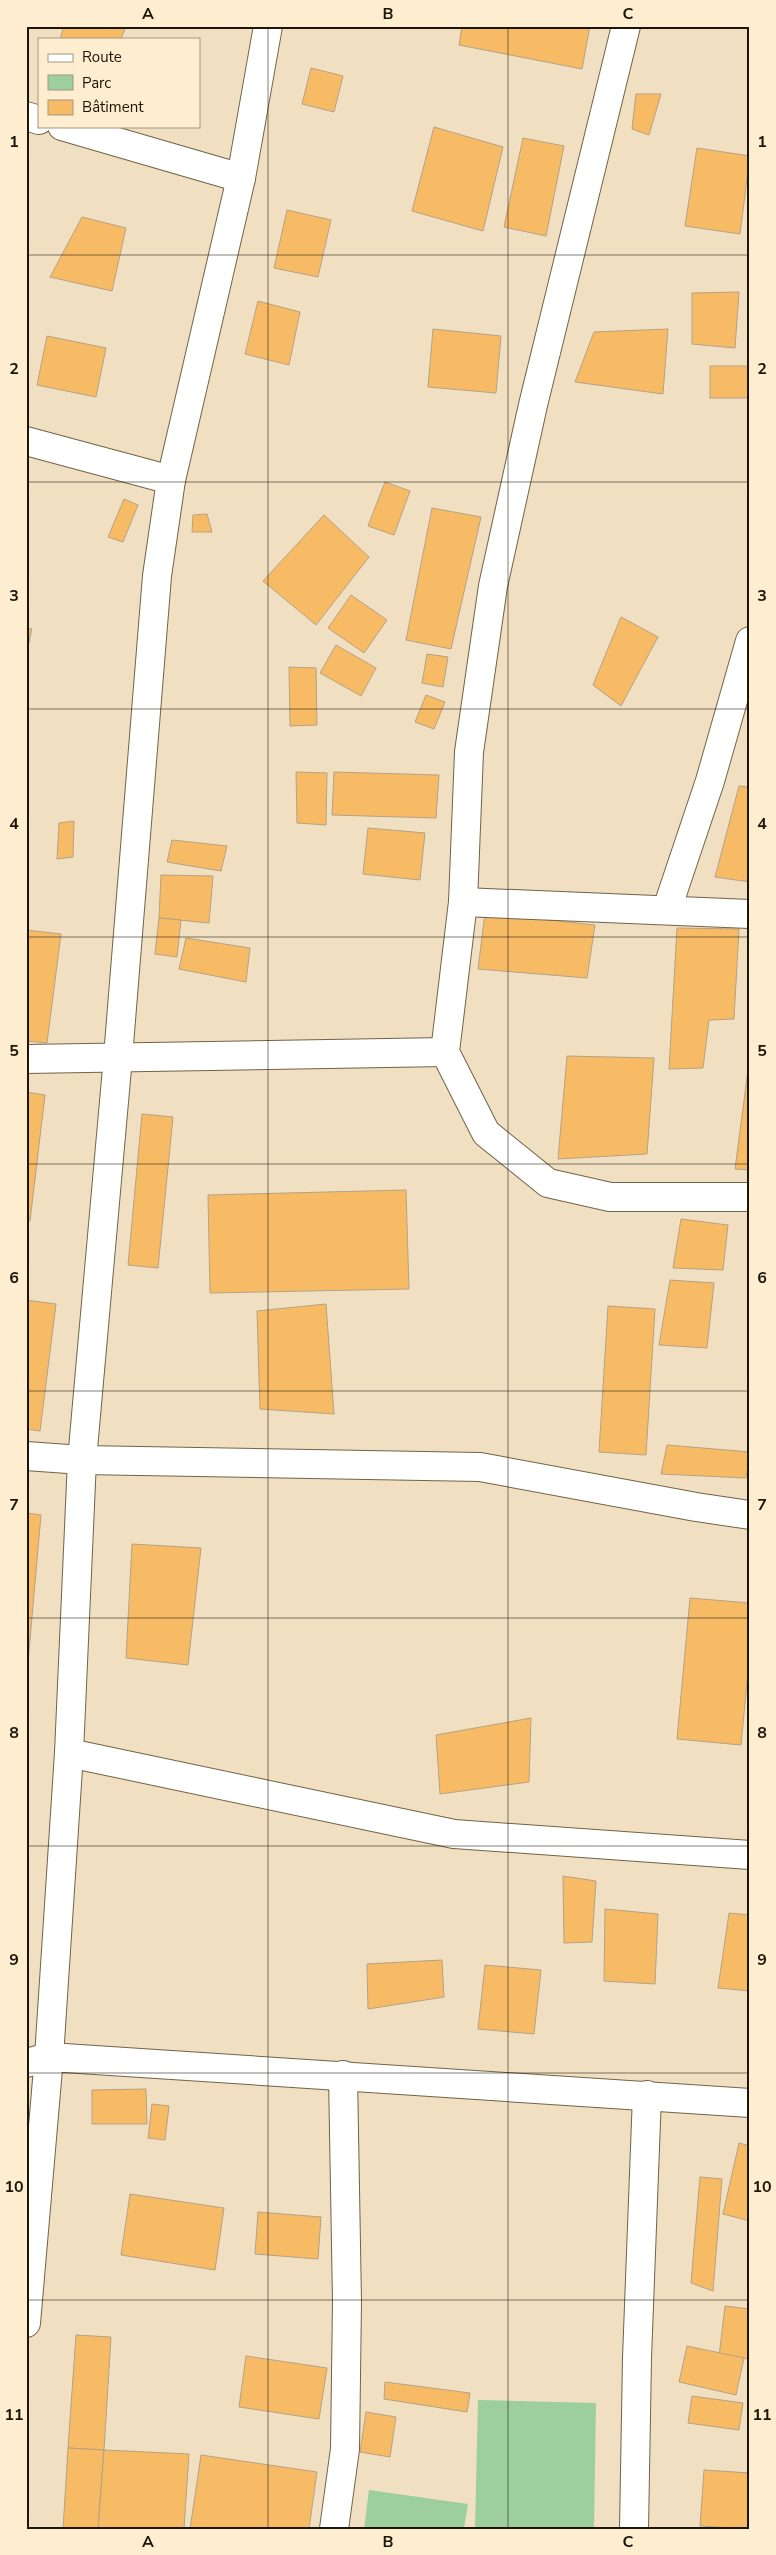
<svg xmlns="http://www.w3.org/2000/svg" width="776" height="2555" viewBox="0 0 776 2555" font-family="'Nunito Sans',sans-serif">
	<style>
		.green { fill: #9cce9e }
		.building { fill: #f7bb66; stroke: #b5a186 }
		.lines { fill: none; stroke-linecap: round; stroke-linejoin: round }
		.minor-casing { stroke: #716347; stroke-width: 30 }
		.minor { stroke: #fff; stroke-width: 28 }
		.grid { fill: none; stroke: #1b150a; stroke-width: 1; stroke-opacity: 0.55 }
		.neatline { fill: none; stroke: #1b150a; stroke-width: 2 }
		.grid-label { font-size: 16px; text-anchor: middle; font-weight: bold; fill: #1b150a }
	</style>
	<rect width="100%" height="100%" fill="#f0e0c1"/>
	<g class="green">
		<path d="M478,2400L596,2403L594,2529H475Z"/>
		<path d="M369,2490L468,2504L464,2529H364Z"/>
	</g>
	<g class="building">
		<path d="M64,26H126L121,39H60Z"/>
		<path d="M462,26H590L582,69L459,45Z"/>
		<path d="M311,68L343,76L334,112L302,104Z"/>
		<path d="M636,94H661L649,135L632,129Z"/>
		<path d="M434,127L503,147L483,231L412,211Z"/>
		<path d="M523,138L564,146L546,236L504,227Z"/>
		<path d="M697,148L750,156L740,234L685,226Z"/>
		<path d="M287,210L331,220L318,277L274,268Z"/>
		<path d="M82,217L126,228L112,291L50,277Z"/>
		<path d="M739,292L735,348L692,344V293Z"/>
		<path d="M258,301L300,312L289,365L245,354Z"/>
		<path d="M433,329L501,336L496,393L428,387Z"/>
		<path d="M668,329L663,394L575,382L594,332Z"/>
		<path d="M47,336L106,348L96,397L37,385Z"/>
		<rect x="710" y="366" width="40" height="32"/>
		<path d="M385,482L410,491L394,535L368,526Z"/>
		<path d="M124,499L138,505L123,542L108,537Z"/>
		<path d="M432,508L481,517L451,649L406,640Z"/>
		<path d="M207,514L212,532H192L193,515Z"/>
		<path d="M324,515L369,557L316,625L263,581Z"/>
		<path d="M351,595L387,620L364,653L328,628Z"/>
		<path d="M621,617L658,637L621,706L593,685Z"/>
		<path d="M26,628L32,629L26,655Z"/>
		<path d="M336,645L376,668L361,696L320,673Z"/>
		<path d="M427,654L448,657L443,687L422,683Z"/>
		<path d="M289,667L316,668L317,725L290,726Z"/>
		<path d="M426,695L445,702L434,729L415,722Z"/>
		<path d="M296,772L327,773L326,825L297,823Z"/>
		<path d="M334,772L439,775L436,818L332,815Z"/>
		<path d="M739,786L750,787V882L715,877Z"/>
		<path d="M74,821L73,857L57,859L59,823Z"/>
		<path d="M368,828L425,833L420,880L363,874Z"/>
		<path d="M172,840L227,846L221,871L167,862Z"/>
		<path d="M161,875L213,876L209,923L159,918Z"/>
		<path d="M485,913L595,925L587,978L478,969Z"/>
		<path d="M159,918L181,920L177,957L155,954Z"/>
		<path d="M677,928L739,929L734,1019L709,1020L703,1068L669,1069Z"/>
		<path d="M26,930L61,934L47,1043L26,1041Z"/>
		<path d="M186,938L250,948L246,982L179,969Z"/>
		<path d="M567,1056L654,1058L647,1154L558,1159Z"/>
		<path d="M748,1070H750V1170L735,1169Z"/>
		<path d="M26,1092L45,1095L30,1221L26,1220Z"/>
		<path d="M142,1114L173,1117L158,1268L128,1265Z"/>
		<path d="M406,1190L409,1289L210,1293L208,1195Z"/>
		<path d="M681,1219L728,1225L723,1270L673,1268Z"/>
		<path d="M670,1280L714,1283L707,1348L659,1345Z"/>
		<path d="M26,1300L56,1304L40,1431L26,1429Z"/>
		<path d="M326,1304L334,1414L260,1409L257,1311Z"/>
		<path d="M608,1306L655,1309L646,1455L599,1452Z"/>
		<path d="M667,1445L750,1452L746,1478L661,1474Z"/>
		<path d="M26,1513L41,1515L26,1685Z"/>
		<path d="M132,1544L201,1548L188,1665L126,1658Z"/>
		<path d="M690,1598L750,1603V1651L741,1745L677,1739Z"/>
		<path d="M531,1718L529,1782L440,1794L436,1735Z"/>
		<path d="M563,1876L596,1881L592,1942L564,1943Z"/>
		<path d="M605,1909L658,1914L655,1984L604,1981Z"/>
		<path d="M729,1913L750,1915V1991L718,1988Z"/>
		<path d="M442,1960L444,1997L368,2009L367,1964Z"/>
		<path d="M485,1965L541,1970L534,2034L478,2029Z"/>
		<path d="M146,2089L147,2124H92V2090Z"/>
		<path d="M152,2104L169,2106L165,2140L148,2138Z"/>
		<path d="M739,2143L750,2146V2221L723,2214Z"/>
		<path d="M700,2177L722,2179L713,2291L691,2283Z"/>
		<path d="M130,2194L224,2208L215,2270L121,2255Z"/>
		<path d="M258,2212L321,2217L318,2259L255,2254Z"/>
		<path d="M725,2306L750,2309V2359L719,2357Z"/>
		<path d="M76,2335L111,2337L104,2450L68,2448Z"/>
		<path d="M687,2346L744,2358L736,2395L679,2382Z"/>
		<path d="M246,2356L327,2368L319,2419L239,2407Z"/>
		<path d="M385,2382L470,2393L467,2412L384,2399Z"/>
		<path d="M692,2396L743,2403L739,2430L688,2423Z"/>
		<path d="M366,2412L396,2417L390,2457L360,2452Z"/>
		<path d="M68,2448L104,2450L98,2529H63Z"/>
		<path d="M104,2450L189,2454L184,2529H98Z"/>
		<path d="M201,2455L317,2472L309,2529H190Z"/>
		<path d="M704,2470L750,2473V2529L700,2526Z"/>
	</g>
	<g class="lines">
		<defs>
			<g id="minor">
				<path d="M626,26L533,405L493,586L469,752L463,902L445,1052L486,1133L548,1183L610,1197H750"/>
				<path d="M26,116L39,120"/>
				<path d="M62,126L241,178"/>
				<path d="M26,441L171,480"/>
				<path d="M463,902L750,914"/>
				<path d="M667,909L710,781L750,641"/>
				<path d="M26,1059L445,1052"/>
				<path d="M26,1456L82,1460L480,1467L696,1507L750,1515"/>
				<path d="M69,1753L454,1834L750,1855"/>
				<path d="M26,2063L49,2057L750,2103"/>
				<path d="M26,2323L49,2057L69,1753L82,1460L118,1057L157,576L171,480L241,178L268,26"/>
				<path d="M334,2529L345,2449L347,2302L343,2075"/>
				<path d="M634,2529L637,2358L647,2095"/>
			</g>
		</defs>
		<use href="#minor" class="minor-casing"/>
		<use href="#minor" class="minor"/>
	</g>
	<path class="grid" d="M268,26V2529M508,26V2529M26,255H750M26,482H750M26,709H750M26,937H750M26,1164H750M26,1391H750M26,1618H750M26,1846H750M26,2073H750M26,2300H750"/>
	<rect width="776" height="2555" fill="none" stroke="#feedce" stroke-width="55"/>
	<rect x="38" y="38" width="162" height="90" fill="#feedce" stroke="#a39780"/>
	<rect x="48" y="54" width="25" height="8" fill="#ffffff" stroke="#a39780"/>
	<text x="82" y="62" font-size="15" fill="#1b150a">Route</text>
	<rect x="48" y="75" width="25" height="15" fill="#9cce9e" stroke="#a39780"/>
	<text x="82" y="88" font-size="15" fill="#1b150a">Parc</text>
	<rect x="48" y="100" width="25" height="15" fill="#f7bb66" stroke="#a39780"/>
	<text x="82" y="112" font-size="15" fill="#1b150a">Bâtiment</text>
	<rect x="28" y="28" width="720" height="2500" class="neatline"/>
	<g class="grid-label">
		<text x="148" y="19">A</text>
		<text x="388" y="19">B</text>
		<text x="628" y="19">C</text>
		<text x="14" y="147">1</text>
		<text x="762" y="147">1</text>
		<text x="14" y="374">2</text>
		<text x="762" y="374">2</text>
		<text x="14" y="601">3</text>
		<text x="762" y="601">3</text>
		<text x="14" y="829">4</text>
		<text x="762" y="829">4</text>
		<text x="14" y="1056">5</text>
		<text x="762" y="1056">5</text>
		<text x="14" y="1283">6</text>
		<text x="762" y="1283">6</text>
		<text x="14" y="1510">7</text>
		<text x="762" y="1510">7</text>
		<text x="14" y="1738">8</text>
		<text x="762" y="1738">8</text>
		<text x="14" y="1965">9</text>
		<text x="762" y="1965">9</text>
		<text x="14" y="2192">10</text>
		<text x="762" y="2192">10</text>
		<text x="14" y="2420">11</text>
		<text x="762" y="2420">11</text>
		<text x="148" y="2547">A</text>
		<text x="388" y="2547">B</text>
		<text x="628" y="2547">C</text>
	</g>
</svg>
